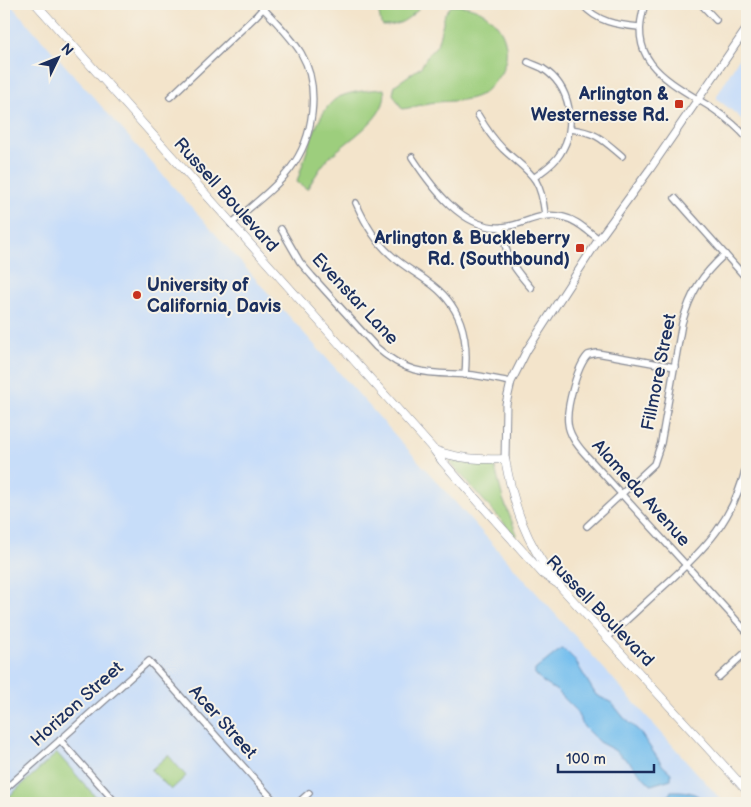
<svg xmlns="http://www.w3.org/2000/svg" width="751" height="807" viewBox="0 0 751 807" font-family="'Balsamiq Sans',sans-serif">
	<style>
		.built { fill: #c7ddf9 }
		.green { fill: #9dce7d; stroke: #5c7e6e }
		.water { fill: #76bfee; stroke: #4877a6 }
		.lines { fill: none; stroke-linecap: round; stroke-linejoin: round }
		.minor-casing { stroke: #878a94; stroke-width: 8 }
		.tertiary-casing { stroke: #878a94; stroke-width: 9 }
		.secondary-casing { stroke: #878a94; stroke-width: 9 }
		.minor { stroke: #fff; stroke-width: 5.5 }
		.tertiary { stroke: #fff; stroke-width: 7 }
		.secondary { stroke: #fff; stroke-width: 8 }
		.poi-dot { fill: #c8321e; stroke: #f7f3e8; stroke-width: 2 }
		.labels { text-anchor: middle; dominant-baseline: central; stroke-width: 4; stroke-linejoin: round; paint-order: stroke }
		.poi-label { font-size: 18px; font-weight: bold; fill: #1b2f5e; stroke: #f7f3e8; text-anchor: end }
		.street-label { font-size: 18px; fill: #1b2f5e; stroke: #f7f3e8 }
	</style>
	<rect width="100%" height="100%" fill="#f7f3e8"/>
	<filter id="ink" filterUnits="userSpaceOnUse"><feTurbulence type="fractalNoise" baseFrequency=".02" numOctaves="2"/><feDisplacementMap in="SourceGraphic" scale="10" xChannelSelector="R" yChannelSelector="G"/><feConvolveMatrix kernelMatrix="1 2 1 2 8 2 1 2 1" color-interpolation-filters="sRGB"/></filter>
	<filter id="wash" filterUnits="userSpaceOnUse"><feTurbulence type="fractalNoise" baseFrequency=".0096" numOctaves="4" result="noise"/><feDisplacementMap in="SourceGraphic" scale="20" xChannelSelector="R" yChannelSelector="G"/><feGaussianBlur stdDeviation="1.12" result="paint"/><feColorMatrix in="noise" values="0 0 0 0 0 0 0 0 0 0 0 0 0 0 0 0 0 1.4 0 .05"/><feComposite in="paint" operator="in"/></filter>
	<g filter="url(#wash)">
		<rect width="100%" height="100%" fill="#f3e4cb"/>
		<g class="built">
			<path d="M4,4H10L724,803H4Z"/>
			<path d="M747,44V125L736,114L717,99V96Z"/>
		</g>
		<g class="green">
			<path d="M377,4H416L418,10C406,20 400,26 383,26L381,24Z"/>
			<path d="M451,6C487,2 518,36 502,71C500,76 496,79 493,83C489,87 487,91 482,94C465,103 447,100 429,103C420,105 411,108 402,109L393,94L395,85L421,67L428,55L437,45L443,23V19L445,16L444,15Z"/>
			<path d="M384,89C391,116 346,141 330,157C321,165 314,179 307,189L297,182C304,161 318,106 339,97C353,91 369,90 384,89Z"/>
			<path d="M449,461L489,465L495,467L503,499L517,534L515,536Z"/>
			<path d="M57,753L101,803H4V801Z"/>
			<path d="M168,755L186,776L171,790L151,770Z"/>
		</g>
		<g class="water">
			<path d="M561,649L565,650L574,659L596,695L612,703L624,718L639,731L663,766L671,773V779L651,785L629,762L614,750L599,742L584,727L575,709L557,691L543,682L535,674V670Z"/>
			<path d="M671,791C686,791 695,791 706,803H675L668,797Z"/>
		</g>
	</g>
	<g filter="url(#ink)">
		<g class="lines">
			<defs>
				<g id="minor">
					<path d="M582,4C597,22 617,25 639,27"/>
					<path d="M645,4C625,63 670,82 712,108C725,117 737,126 747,138"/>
					<path d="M701,4L716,20"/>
					<path d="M528,62C532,64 538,66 542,68C571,86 578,126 560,154C554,164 544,170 535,177"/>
					<path d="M170,97L256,16L267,4"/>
					<path d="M478,115C485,127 493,139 503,149C530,174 540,174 545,214"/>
					<path d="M570,129C596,132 602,139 622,156"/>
					<path d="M412,157C431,186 463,231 503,227C526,225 538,211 563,217C577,220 587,231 599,239"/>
					<path d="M675,198L747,279"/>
					<path d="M356,203C364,221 375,241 390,254C401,265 415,272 427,281C461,304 469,336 465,375"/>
					<path d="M231,224C251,206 274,190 290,169C314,138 321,87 301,53C290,35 273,19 259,4"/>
					<path d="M502,227C506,258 511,265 531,288"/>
					<path d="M281,229L300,262L312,276L376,347C411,378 432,372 473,375C486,377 499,380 511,382"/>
					<path d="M675,367L597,353L588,355C577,366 566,408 568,423C569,435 577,445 585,454L747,632"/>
					<path d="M587,526L654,464L661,443L682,323C691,292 701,276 725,254"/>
					<path d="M607,638C626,621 645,603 664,586C706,548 734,520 747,463"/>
					<path d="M719,677L747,651"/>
					<path d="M60,740L116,803"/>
					<path d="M4,790L149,661L276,803"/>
					<path d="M298,803L309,793"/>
				</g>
				<path id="tertiary" d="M505,459L506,404L511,382L527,350L599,239L650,169L747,28"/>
				<g id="secondary">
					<path d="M36,4L434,450L442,461L543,574L558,584L747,791"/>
					<path d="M434,450C458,459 480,460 505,459C514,507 525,541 555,580"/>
				</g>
			</defs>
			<use href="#minor" class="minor-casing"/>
			<use href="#tertiary" class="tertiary-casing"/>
			<use href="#secondary" class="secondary-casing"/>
			<use href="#minor" class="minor"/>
			<use href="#tertiary" class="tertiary"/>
			<use href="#secondary" class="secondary"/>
		</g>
	</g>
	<g class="poi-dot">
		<rect x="674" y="99" width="10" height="10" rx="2.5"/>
		<rect x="575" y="243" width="10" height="10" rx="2.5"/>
		<circle cx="137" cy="295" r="5"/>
	</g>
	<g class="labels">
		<g class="poi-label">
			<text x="669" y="94">Arlington &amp;<tspan x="669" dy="21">Westernesse Rd.</tspan></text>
			<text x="570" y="238">Arlington &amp; Buckleberry<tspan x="570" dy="21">Rd. (Southbound)</tspan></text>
			<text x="147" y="285" text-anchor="start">University of<tspan x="147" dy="21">California, Davis</tspan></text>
		</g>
		<g class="street-label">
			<text transform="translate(226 195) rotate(48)">Russell Boulevard</text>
			<text transform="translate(355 299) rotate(47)">Evenstar Lane</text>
			<text transform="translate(659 372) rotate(-79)">Fillmore Street</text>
			<text transform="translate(641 493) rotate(48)">Alameda Avenue</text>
			<text transform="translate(600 611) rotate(46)">Russell Boulevard</text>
			<text transform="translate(77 704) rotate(-42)">Horizon Street</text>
			<text transform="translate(223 722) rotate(48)">Acer Street</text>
		</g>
	</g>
	<rect width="751" height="807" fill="none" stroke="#f7f3e8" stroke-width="20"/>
	<g transform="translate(58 58) rotate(47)" stroke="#f7f3e8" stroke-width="4" paint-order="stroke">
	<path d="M0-4L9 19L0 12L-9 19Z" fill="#1b2f5e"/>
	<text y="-8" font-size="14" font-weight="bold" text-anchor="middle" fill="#1b2f5e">N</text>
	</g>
	<path d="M558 764v8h96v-8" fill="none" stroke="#1b2f5e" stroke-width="2.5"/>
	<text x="566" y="764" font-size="15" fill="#1b2f5e" stroke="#f7f3e8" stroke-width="4" paint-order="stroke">100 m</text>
</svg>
